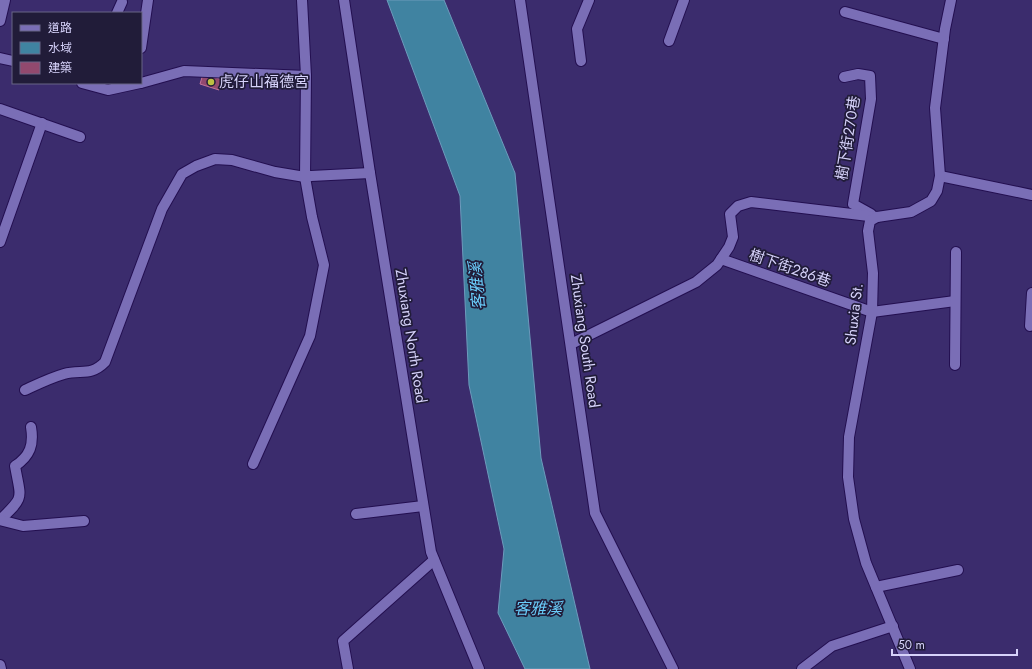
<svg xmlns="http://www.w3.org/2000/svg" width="1032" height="669" viewBox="0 0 1032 669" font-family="Jost,'Noto Sans TC',sans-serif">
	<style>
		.water { fill: #4083a1; stroke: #6d9bbc }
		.building { fill: #92496e; stroke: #c17399 }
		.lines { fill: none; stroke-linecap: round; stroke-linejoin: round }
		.minor-casing { stroke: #230f50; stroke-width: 12 }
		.minor { stroke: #7a6eb6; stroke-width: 10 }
		.poi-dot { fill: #bdbf43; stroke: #211c39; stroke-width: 1.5 }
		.labels { text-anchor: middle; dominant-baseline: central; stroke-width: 3.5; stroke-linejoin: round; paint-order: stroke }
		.poi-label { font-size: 15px; fill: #d6d2fa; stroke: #211c39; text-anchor: start }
		.street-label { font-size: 15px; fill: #d6d2fa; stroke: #211c39 }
		.water-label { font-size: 16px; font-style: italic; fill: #6acdfa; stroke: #211c39 }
	</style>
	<rect width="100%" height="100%" fill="#3b2c6d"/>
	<path class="water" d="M387,0H444L515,173L541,458L590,669H525L498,613L504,549L469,385L460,196Z"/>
	<path class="building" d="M203,74L223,80L219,90L200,84Z"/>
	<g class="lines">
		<defs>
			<g id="minor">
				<path d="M344,0L370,173L431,552L479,669"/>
				<path d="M520,0L595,513L673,669"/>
				<path d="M845,12L944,39"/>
				<path d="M117,13L122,2"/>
				<path d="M0,21L5,0"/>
				<path d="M669,41L684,0"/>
				<path d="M141,48L148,0"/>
				<path d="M0,58L13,61"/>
				<path d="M581,61L577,29L589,0"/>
				<path d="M844,77L858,74L870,76L871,99L853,204L871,214"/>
				<path d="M82,83L108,90L140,83"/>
				<path d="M141,83L184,71L306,76"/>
				<path d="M0,109L80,137"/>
				<path d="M940,176L1032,195"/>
				<path d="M0,242L42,123"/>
				<path d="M721,259L872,312L955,301"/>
				<path d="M1030,326L1032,293"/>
				<path d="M571,344L696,282L717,265L729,247L733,237L730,214L738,206L751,202L877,217"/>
				<path d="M955,365L956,252"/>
				<path d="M25,390C38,384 50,378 64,374C81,369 90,377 105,362L162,209L182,174L196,166L215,159L232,160L275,172L305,177L311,176L370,173"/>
				<path d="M253,464L310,336L324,265L312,217L305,177L306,76L302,0"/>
				<path d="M356,514L423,506"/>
				<path d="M0,520C25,496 21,500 15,466C30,456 34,445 31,427"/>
				<path d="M0,520L23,526L84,521"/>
				<path d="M876,587L958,570"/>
				<path d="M0,665L1,669"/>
				<path d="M348,669L343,641L434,560"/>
				<path d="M802,669L832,646L893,626"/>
				<path d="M910,669L866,563L854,519L848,477L849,437L872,312L873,273L868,231L870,221L877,217L911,212L931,201L937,191L940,176L935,108L945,29L951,0"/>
			</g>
		</defs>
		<use href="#minor" class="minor-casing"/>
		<use href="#minor" class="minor"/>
	</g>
	<circle class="poi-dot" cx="211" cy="82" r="4"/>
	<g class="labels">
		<g class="poi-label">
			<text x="219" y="82">虎仔山福德宮</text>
		</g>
		<g class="street-label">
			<text transform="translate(848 138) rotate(-81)">樹下街270巷</text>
			<text transform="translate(790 268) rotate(19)">樹下街286巷</text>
			<text transform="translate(854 314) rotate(-83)">Shuxia St.</text>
			<text transform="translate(411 336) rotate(81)">Zhuxiang North Road</text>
			<text transform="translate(585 341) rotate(82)">Zhuxiang South Road</text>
		</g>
		<g class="water-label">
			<text transform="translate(477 286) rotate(-95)">客雅溪</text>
			<text x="538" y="608">客雅溪</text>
		</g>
	</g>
	<rect x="12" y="12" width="130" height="72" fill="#211c39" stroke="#696586"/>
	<rect x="20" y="25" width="20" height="6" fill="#7a6eb6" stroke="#696586"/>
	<text x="48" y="32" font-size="12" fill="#d6d2fa">道路</text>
	<rect x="20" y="42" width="20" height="12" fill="#4083a1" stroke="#696586"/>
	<text x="48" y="52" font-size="12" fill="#d6d2fa">水域</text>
	<rect x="20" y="62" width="20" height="12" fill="#92496e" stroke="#696586"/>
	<text x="48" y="72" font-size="12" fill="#d6d2fa">建築</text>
	<path d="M892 649v6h125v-6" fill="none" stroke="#d6d2fa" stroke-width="2"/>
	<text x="898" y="649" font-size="12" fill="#d6d2fa" stroke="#211c39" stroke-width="3" paint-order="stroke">50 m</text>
</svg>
